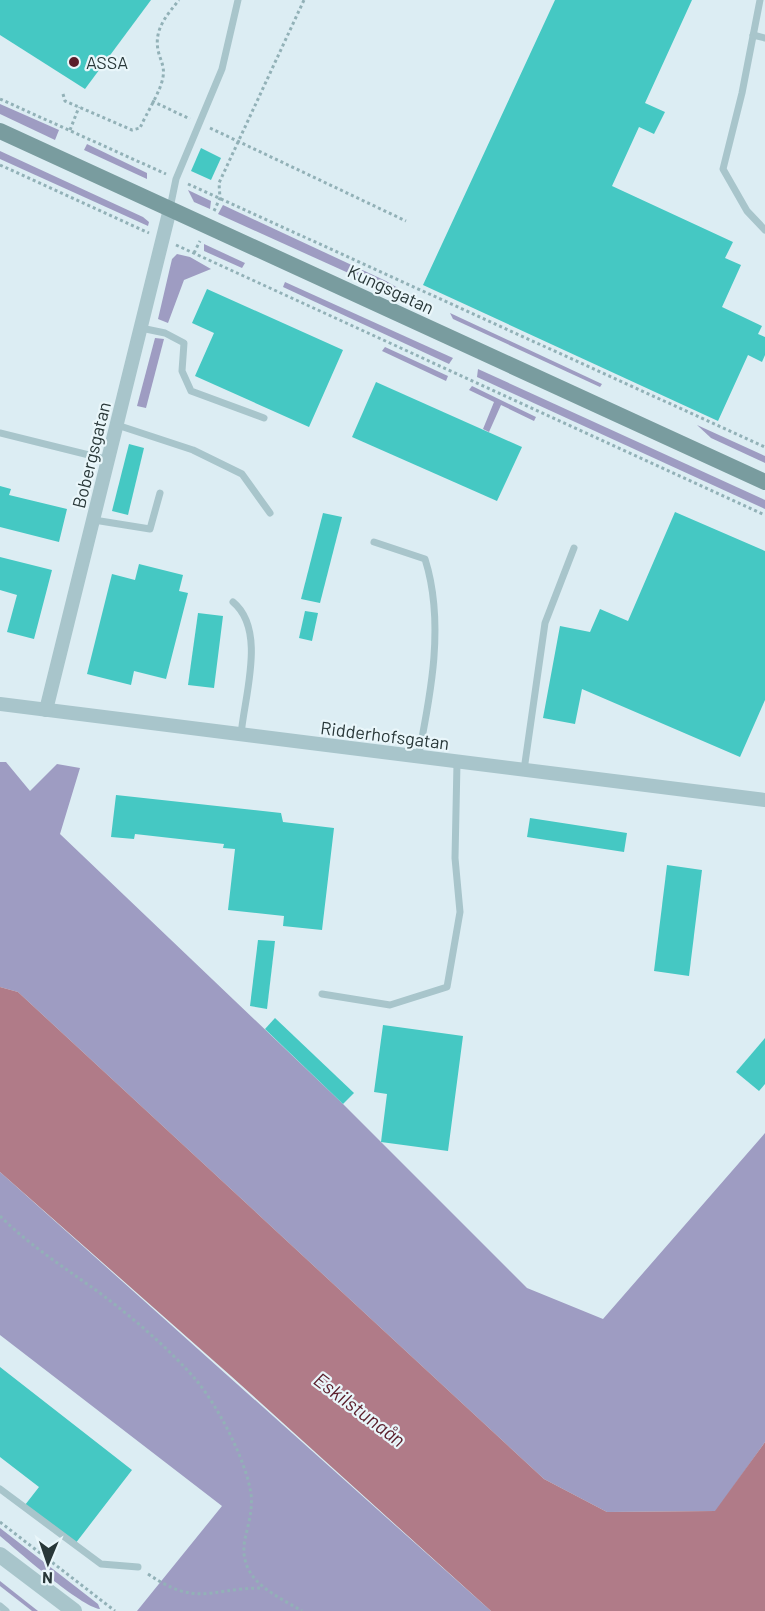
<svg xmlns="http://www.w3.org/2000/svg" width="765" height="1611" viewBox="0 0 765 1611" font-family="Barlow,sans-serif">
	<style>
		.green { fill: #9e9cc2 }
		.water { fill: #b07b88 }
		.building { fill: #45c8c3 }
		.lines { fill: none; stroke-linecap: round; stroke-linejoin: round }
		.path { stroke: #92b1b7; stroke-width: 3; stroke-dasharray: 3 3; stroke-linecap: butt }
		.service { stroke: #a8c5cb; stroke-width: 7 }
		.minor { stroke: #a8c5cb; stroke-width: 14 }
		.tertiary { stroke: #a8c5cb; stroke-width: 16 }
		.secondary { stroke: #799c9f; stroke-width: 16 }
		.poi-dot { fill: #5a1d2a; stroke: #e9f6fa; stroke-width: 2 }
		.labels { text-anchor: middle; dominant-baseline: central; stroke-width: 4.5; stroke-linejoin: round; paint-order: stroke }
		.poi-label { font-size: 18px; fill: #283738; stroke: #e9f6fa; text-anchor: start }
		.street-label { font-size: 18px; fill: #283738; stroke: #e9f6fa }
		.water-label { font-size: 20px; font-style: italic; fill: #5a1d2a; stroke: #e9f6fa }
	</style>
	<rect width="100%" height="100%" fill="#dcedf3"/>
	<g class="green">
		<path d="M0,104L59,130L55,140L0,114Z"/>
		<path d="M87,144L147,173V179L84,150Z"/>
		<path d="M0,151L143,217L149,222L148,226L0,159Z"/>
		<path d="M188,190L211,201L210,209L194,202Z"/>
		<path d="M223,205L386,281L420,301L417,304L218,214Z"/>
		<path d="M204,244L245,263L242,268L204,251Z"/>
		<path d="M177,254L190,257L211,269L184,280L168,323L158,319L172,259Z"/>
		<path d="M285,282L453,358L449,364L283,287Z"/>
		<path d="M450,313L602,384L600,387L453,319Z"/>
		<path d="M155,338L164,339L146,408L137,406Z"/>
		<path d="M385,347L448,376L446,381L382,351Z"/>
		<path d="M478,369L765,500V509L477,377Z"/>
		<path d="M472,386L536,417L534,421L501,405L489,432L483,429L494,402L469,390Z"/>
		<path d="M697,425L765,456V463L711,438Z"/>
		<path d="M0,762H6L30,791L57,764L80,768L60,834L343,1104L527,1288L603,1319L765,1133V1442L716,1511L607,1512L544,1479L18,992L0,987Z"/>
		<path d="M0,1172L491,1611H137L222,1506L0,1335Z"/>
		<path d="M0,1528L98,1604L100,1609C81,1607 18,1551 0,1536Z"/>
		<path d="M0,1581L38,1611H32L0,1586Z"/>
	</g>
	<path class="water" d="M0,987L18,992L544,1479L607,1512L715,1511L765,1442V1611H491L231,1376L0,1172Z"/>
	<g class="building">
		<path d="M0,0H151L85,89L0,35Z"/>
		<path d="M555,0H692L645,103L665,112L654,134L639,127L612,186L733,242L725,258L741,265L722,307L762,326L758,334L765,337V355L762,362L748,355L718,421L423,285Z"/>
		<path d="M201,148L221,158L211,180L191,171Z"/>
		<path d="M207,289L343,350L309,427L195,376L214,333L192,323Z"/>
		<path d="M376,382L522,447L497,501L352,437Z"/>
		<path d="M129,444L144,448L128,515L112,511Z"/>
		<path d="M0,486L11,489L9,495L67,509L59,542L0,527Z"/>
		<path d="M675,512L765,551V700L740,757L582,689L575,724L543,718L560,626L590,632L600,609L628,621Z"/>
		<path d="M323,513L342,517L320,603L301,599Z"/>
		<path d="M0,557L52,570L34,639L7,632L17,595L0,590Z"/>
		<path d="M139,564L183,575L179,591L188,593L166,679L134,671L131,685L87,674L112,574L135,580Z"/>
		<path d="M305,611L318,613L312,641L299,638Z"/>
		<path d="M198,613L223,616L214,688L188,685Z"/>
		<path d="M116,795L281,813L283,822L334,828L322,930L283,926L284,916L228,910L235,849L223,848L224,844L135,834L134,839L111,837Z"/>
		<path d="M530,818L627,833L624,852L527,837Z"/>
		<path d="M667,865L702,870L689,976L654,971Z"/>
		<path d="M258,940L275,941L267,1009L250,1006Z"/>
		<path d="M275,1018L354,1093L343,1104L265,1029Z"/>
		<path d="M383,1025L463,1036L448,1151L381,1142L387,1094L374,1092Z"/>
		<path d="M765,1038V1084L759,1091L736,1072Z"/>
		<path d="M0,1367L132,1470L75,1544L25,1505L39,1487L0,1457Z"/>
	</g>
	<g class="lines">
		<g class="path">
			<path d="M63,94L65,101L132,130L140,128C146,114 161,91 163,77C165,66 160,60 158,50C154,29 167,15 179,0"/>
			<path d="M0,99L166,174"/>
			<path d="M152,101L190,119"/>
			<path d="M210,128L406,221"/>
			<path d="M70,130L79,107"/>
			<path d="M0,165L149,233"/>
			<path d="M188,184L765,447"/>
			<path d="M214,211L220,198L219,183L304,0"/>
			<path d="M176,245L765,515"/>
			<path d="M194,253L200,241"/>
			<path d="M0,1216C27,1243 59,1264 90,1286C123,1309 170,1349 196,1380C218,1406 246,1460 251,1494C253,1510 248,1525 245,1539C237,1580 274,1594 302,1611"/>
			<path d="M0,1522L115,1611"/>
			<path d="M148,1574C197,1607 207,1589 260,1588"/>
		</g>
		<g class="service">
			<path d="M760,0L742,93L723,169L747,211L765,230"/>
			<path d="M753,35L765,38"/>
			<path d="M170,208L176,179L222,69L238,0"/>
			<path d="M141,328L165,333L184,343L182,371L191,391L264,418"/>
			<path d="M117,425L193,450L242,474L270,513"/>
			<path d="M0,433L109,460"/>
			<path d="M94,520L150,529L160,493"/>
			<path d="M374,542L425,559C445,622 431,694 418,758"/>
			<path d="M233,602C267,630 244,697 241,735"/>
			<path d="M524,770L545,623L574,548"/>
			<path d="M322,994L390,1005L447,987L460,912L455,858L457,763"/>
			<path d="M0,1489L101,1564L138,1567"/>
			<path d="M0,1606L6,1611"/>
		</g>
		<g class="minor">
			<path d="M0,704L765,800"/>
			<path d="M46,710L170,209"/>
		</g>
		<path class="tertiary" d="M0,1555L74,1611"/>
		<path class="secondary" d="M0,131L765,482"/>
	</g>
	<circle class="poi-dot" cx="74" cy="62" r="6"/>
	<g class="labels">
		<g class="poi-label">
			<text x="86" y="62">ASSA</text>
		</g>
		<g class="street-label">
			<text transform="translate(391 289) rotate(25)">Kungsgatan</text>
			<text transform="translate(91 455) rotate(-76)">Bobergsgatan</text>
			<text transform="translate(385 735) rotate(7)">Ridderhofsgatan</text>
		</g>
		<g class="water-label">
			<text transform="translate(360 1409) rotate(37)">Eskilstunaån</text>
		</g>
	</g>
	<g transform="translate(48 1563) rotate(182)" stroke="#e9f6fa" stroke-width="4.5" paint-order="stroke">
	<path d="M0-4.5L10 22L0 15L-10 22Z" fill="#283738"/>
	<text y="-9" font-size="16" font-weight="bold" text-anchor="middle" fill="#283738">N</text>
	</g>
</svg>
